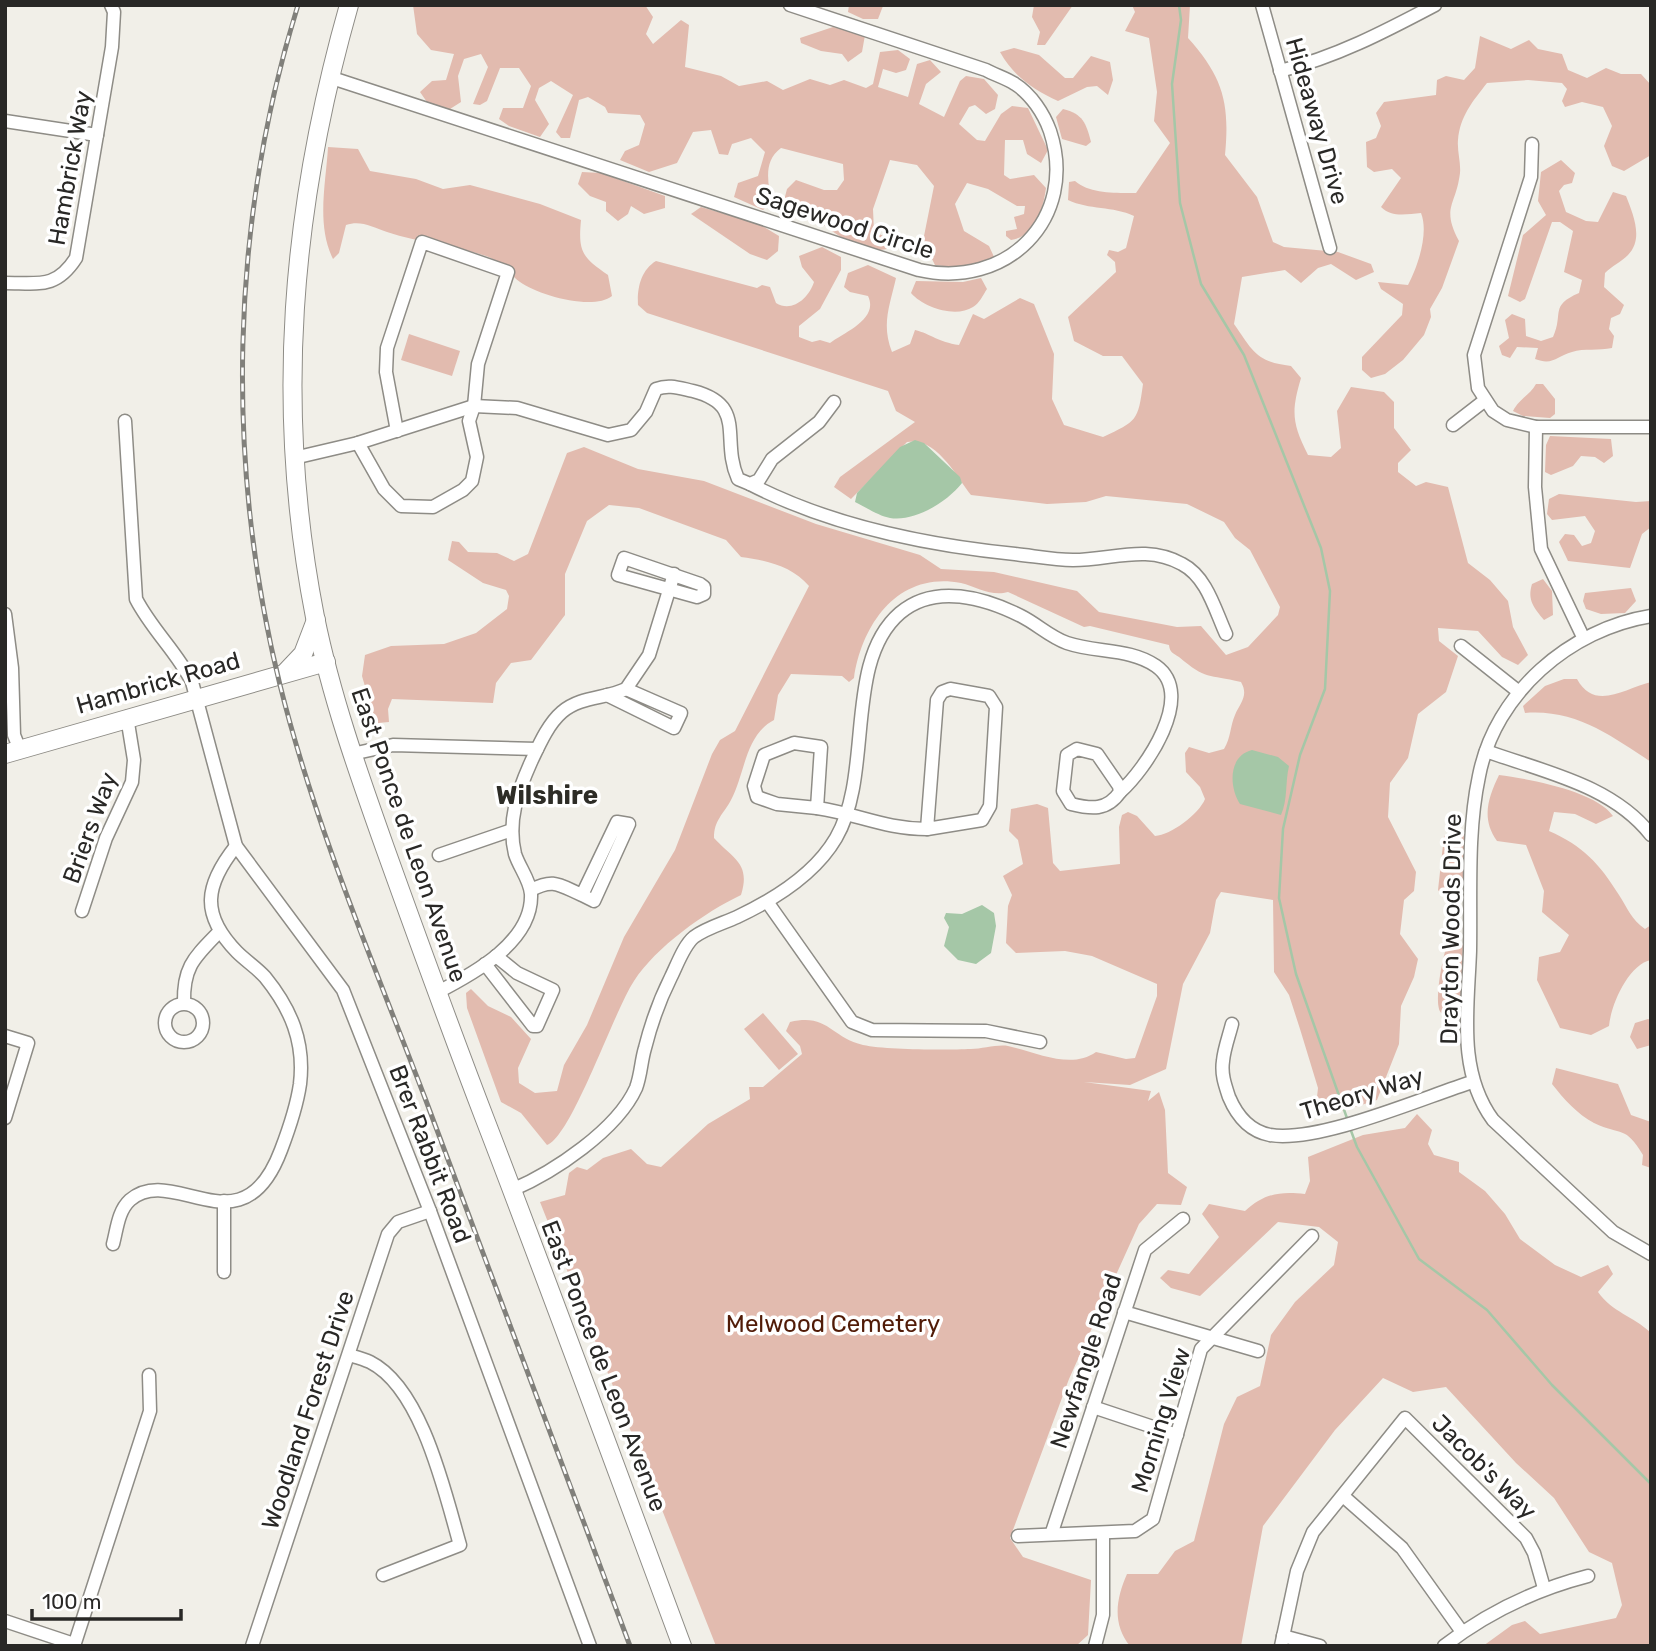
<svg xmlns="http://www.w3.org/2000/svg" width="1656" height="1651" viewBox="0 0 1656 1651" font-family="Rubik,sans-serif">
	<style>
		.green { fill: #e2bbaf }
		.water { fill: #a5c7a7 }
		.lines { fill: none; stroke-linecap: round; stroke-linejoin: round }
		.stream { stroke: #a5c7a7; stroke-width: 2.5 }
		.street-casing { stroke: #8e8c86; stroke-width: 15 }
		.secondary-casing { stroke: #8e8c86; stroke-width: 20 }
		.street { stroke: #fff; stroke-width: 12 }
		.secondary { stroke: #fff; stroke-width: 18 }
		.rail-casing { stroke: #81807b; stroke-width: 5 }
		.rail { stroke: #fff; stroke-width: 2.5; stroke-dasharray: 8; stroke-linecap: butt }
		.labels { text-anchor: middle; stroke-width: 7; stroke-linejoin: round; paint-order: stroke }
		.street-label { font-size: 24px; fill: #292826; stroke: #fff }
		.park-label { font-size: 24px; fill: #511b07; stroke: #fff }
		.neighbourhood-label { font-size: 26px; font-weight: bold; fill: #2d2c26; stroke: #fff }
	</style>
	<rect width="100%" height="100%" fill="#f1efe8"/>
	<g class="green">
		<path d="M413 5H645L653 17 646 34 653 44 681 20 689 25 685 67 721 76 739 86 767 81 783 90 810 79 830 85 844 80 866 88 873 84 880 52 898 50 910 59 906 70 896 73 883 69 878 87 908 97 917 64 930 60 941 72 926 84 919 104 944 117 960 81 966 76 984 79 998 95 995 109 986 114 975 105 969 107 959 124 977 140 985 141 1001 114 1012 106 1028 108 1048 150 1041 163 1027 154 1023 140H1005L1004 175 1010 179 1034 175 1046 188C1043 209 1036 236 1011 240L1006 236V231L1017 229 1014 217 1024 214 1025 206H1017L988 189 967 183 955 204 964 231 989 246 995 259 959 268 935 265 923 241 934 186 917 165 890 160 873 209 874 232 886 237 887 249C857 256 829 227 805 212L795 218H788L782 208 787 189 796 180 824 190H837L844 180 843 164 781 148C762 162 769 183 771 203L763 210 734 197 738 183 758 176 765 152 751 138 732 144 728 155 719 154 711 130 693 132 677 163 649 172 620 160 625 151 639 145 645 124 640 115 608 113 605 107 588 97 579 100 570 138H561L556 132 573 95 551 81 539 88 535 100 549 124 540 137 509 126 499 119 503 108H523L531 86 519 68H500L487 101 480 105 473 104 488 67 481 54 464 59 458 76 461 102 450 109 429 105 420 92 432 81 446 80 454 54 431 50 417 34Z"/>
		<polygon points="849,5 881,5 883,6 878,19 863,19 848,12"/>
		<polygon points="1034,5 1073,5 1045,45 1037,45 1040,32 1032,17"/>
		<path d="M1132 5H1190L1188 38C1223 77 1230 103 1225 155L1257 197 1273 242 1284 247 1338 252 1371 264 1374 272 1356 280 1331 264 1318 268 1301 283 1285 270 1242 277 1234 324C1253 351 1256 362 1291 366L1301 378C1291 412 1292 423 1308 455L1331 457 1341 448 1337 411 1351 387 1384 392 1394 402V428L1411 450 1398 463V472L1416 486 1426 482 1448 487 1468 563 1490 580 1508 601 1513 627 1528 655 1518 665 1502 657 1478 631 1438 628 1439 641 1458 656 1446 692 1418 714 1408 758 1390 783 1388 817 1416 872 1414 891 1404 900 1400 934 1418 959 1414 977 1401 1006 1399 1044 1377 1100 1336 1113H1322L1316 1106 1318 1088 1300 1029 1289 995 1274 972 1273 900 1221 892 1216 900 1210 933 1183 984 1166 1069 1130 1085 1084 1082 1151 1091 1148 1101 1159 1092 1165 1110 1168 1173 1187 1187 1181 1205 1157 1204 1139 1224 1069 1379 1010 1538 1023 1557 1091 1580 1088 1635 1076 1646H716L540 1202 565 1195 569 1173 577 1167 587 1170 603 1158 631 1149 647 1164 661 1167 708 1124 750 1099 749 1087H763L802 1054 800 1046 786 1031 790 1022C828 1013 830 1037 863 1045 886 1050 946 1050 971 1049 982 1049 998 1044 1008 1046 1036 1052 1071 1070 1096 1052L1126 1059 1135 1058 1157 996V984L1092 956 1065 951 1016 953 1006 943 1008 906 1012 895 1003 876 1023 864 1018 840 1009 831 1011 809 1037 804 1048 808 1053 863 1060 871 1120 864 1119 827 1122 815 1128 812 1137 816 1155 836C1171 835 1199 814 1205 799L1200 787 1186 772 1185 753 1189 747 1209 753 1224 749C1231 738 1230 726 1235 715 1240 703 1249 696 1241 682 1208 674 1206 680 1179 657 1173 653 1170 653 1169 645L1090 626 1084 627 1008 592C992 597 977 587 961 583 898 571 862 624 854 678L849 682 842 676 791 674 778 695 774 720C745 735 745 774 731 800 723 815 714 820 714 838 733 859 751 863 741 895 705 912 656 947 634 981 613 1013 572 1136 547 1145L521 1113 501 1102 467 1008 466 993 471 989 488 1006 511 1017 531 1039 518 1068 519 1083 535 1093 557 1091 564 1065 587 1025 624 937 675 850 712 754 720 740 735 731 809 586C792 566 766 560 741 557L726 540 639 508 609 505 587 521 565 574V615L531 660 511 663 496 683 493 703 392 699 388 709 389 722 378 723 375 721 362 676 365 655 391 646 444 644 476 633 507 609 509 596 506 590 483 583 448 560 452 541 459 542 468 552 497 553 514 561 528 554 567 453 584 447 638 469 704 481 816 524 920 555 941 569 994 572 1077 591 1099 612 1177 627 1201 626 1226 655 1248 647 1278 615 1280 607 1250 550 1235 538 1224 522 1187 504 1106 496 1086 502 1047 504 971 495C957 477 936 436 907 442L851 499 834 487 840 477 915 422 896 411 888 391 647 313 638 305C637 288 641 270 656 261L757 288 762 285 770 287 776 303C792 313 809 298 814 282L802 267 799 256 822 247 841 257V270L820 309 799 326V337L812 342 820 340 830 343C845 332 879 319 868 296L850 292 844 287 848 273 868 265 896 278C890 305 881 324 892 352L910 344 915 330C931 334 938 342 959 345L973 314 984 319 1020 298 1034 304 1054 354 1052 399 1064 425 1103 437C1137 421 1138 421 1143 384L1122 356H1103L1074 341 1068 317 1116 272 1115 262 1107 255 1109 250 1118 252 1126 248 1134 216C1113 206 1089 210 1068 200L1069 182 1075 181C1090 194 1116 193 1136 193L1170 143 1154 121 1157 92 1149 38 1125 31 1135 12Z"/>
		<polygon points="833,27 865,35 862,52 848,62 842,54 821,51 801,43 800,38"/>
		<path d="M1480 36 1511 49 1529 40 1538 49 1562 54 1568 70 1587 78 1606 68 1621 74H1641L1651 85V155L1624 171 1612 166 1604 146 1612 126 1603 107 1582 102 1565 107 1562 101 1567 89 1562 83 1528 80 1487 83C1473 101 1460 116 1458 140 1457 151 1461 163 1460 173 1456 206 1441 207 1459 241L1442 288 1430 309 1431 317 1424 335 1403 360 1385 374 1371 378 1362 370V357L1402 315 1403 304 1381 289 1378 282 1408 285C1418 266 1429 233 1421 213 1407 214 1392 218 1381 207L1401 178 1392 169 1374 172 1367 167 1366 142 1376 138 1381 126 1376 113 1384 102 1436 95 1437 80 1446 76 1464 80 1475 68Z"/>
		<path d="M1014 48 1039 55 1065 78H1073L1091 56 1110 62 1113 80 1108 95 1097 86 1087 87 1058 101C1034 90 1014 77 1000 52Z"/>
		<path d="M1063 109C1083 114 1086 123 1091 142L1086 146 1062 139 1056 117Z"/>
		<path d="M328 147 358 149 370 171 416 179 443 189 470 185 540 204 581 220C578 252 582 257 608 275L612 296C593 311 538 295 520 282 509 274 499 260 486 256 454 245 419 243 387 232 372 227 361 220 346 225L339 253 333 259C316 225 326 183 328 147Z"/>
		<path d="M1561 160 1575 173 1572 183 1564 185 1559 191 1566 212 1586 221 1598 222 1613 192 1626 196C1633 214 1644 239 1628 255 1621 262 1612 266 1605 273L1604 287 1624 305 1620 314 1611 318 1609 329 1614 336 1612 348C1599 351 1584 348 1572 352 1557 356 1553 366 1535 359L1538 348 1517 347 1510 358 1502 355 1499 346 1509 338 1505 320 1512 314 1525 319 1526 336 1541 341 1553 337C1564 313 1549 306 1579 293L1582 280 1564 272 1573 231 1560 222H1552L1525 299 1520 302 1508 296 1523 235 1546 215 1538 201 1541 172Z"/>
		<polygon points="582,172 601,173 665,196 665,208 644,214 631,206 628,214 618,221 606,211 606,202 590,196 578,184"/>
		<polygon points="701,207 759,224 779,236 778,251 767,260 750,254 691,214"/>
		<path d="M981 278 987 289C983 295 979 304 973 307 956 318 924 308 911 293L916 281 963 282Z"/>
		<polygon points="409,334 460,351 452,376 401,360"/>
		<path d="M1536 384H1543L1555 399V414L1550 418 1523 416 1513 411C1519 399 1530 395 1536 384Z"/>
		<polygon points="1550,436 1611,439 1613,456 1604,463 1595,457 1581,456 1573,466 1551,475 1545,472 1546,445"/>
		<polygon points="1559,494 1636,502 1651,501 1651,527 1642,534 1630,568 1568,561 1559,542 1565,534 1574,535 1582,546 1591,543 1595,531 1585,516 1552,520 1547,514 1549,499"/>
		<path d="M1543 579 1552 591 1553 615 1544 620C1534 608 1527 600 1532 584Z"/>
		<polygon points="1631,588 1636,601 1625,613 1601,614 1586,609 1583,601 1585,593"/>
		<path d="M1564 679H1577C1595 712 1625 688 1651 682V762C1611 736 1576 709 1525 713L1523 706 1545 686Z"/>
		<path d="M1499 775C1529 779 1596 791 1613 816L1596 824 1575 814 1554 812 1549 831C1583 846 1599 863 1619 895 1628 909 1631 919 1645 929L1651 925V960C1629 964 1611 1004 1609 1026L1591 1035 1560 1028 1537 980 1539 957 1560 952 1569 935 1542 912 1544 891 1526 845 1497 841C1481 819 1488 798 1499 775Z"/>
		<path d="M1462 830 1469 839C1466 866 1473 888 1445 898L1438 890 1444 836Z"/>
		<path d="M1449 940 1463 945 1460 1016 1453 1019C1448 1018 1441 1015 1439 1009 1435 995 1443 953 1449 940Z"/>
		<polygon points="763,1013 798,1054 779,1070 744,1029"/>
		<polygon points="1648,1019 1651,1020 1651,1045 1637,1049 1630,1037 1635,1023"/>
		<path d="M1556 1068 1618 1084 1631 1115 1651 1122V1168L1642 1165 1643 1155C1625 1125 1622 1136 1594 1123 1578 1115 1563 1098 1552 1084Z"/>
		<path d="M1417 1114 1432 1130 1428 1144 1434 1155 1459 1162V1172L1485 1191 1505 1214 1520 1239 1555 1265 1581 1277 1608 1265 1613 1274 1598 1292C1613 1313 1632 1315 1651 1333V1645L1483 1646 1512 1625 1525 1621 1540 1634 1616 1618 1622 1605 1612 1563 1589 1552 1554 1498 1516 1463 1446 1387 1413 1392 1383 1378 1335 1430 1263 1526 1241 1646H1130C1112 1624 1116 1599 1127 1574H1158L1175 1551 1194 1541 1224 1424 1237 1397 1260 1386 1271 1335 1295 1302 1334 1265 1338 1242 1319 1227 1278 1222 1200 1296 1171 1288 1160 1278 1168 1270 1189 1274 1219 1237 1202 1214 1209 1204 1245 1211C1264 1194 1279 1191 1305 1194L1310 1181 1308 1157 1363 1135 1405 1128Z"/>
	</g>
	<g class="water">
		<path d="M915 440 924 443 960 477 962 483C947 502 915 522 890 518 879 516 865 507 855 502L857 493 900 447Z"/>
		<path d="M1252 750 1278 757 1289 766C1285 783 1288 799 1281 815L1240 804C1229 787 1228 756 1252 750Z"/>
		<polygon points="982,905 994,913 996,926 991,953 976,964 958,960 944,946 949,927 944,918 946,913 962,914"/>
	</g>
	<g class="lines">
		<g class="stream">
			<polyline points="1179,5 1181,20 1172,84 1180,203 1201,284 1244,355 1321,548 1330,591 1325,689 1300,755 1283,829 1279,898 1296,974 1348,1121"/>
			<polyline points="1350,1128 1357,1147 1419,1259 1487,1310 1552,1385 1651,1484"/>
		</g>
		<defs>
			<g id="street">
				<polyline points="1262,5 1330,248"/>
				<path d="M1280 71C1336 57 1384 32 1435 5"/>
				<path d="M329 77 919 270C1006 290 1079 219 1050 131 1044 114 1031 94 1015 84 1006 78 995 75 986 70L790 5"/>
				<polyline points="5,121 97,135"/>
				<polyline points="1532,144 1531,177 1474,355 1478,388 1493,411 1507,420 1536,427 1651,427"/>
				<path d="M5 283C39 283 56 289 76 258L112 47 114 12 111 5"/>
				<path d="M125 421 136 599C152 630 177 652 192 682L236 846 343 990 430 1211 590 1646"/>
				<polyline points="1453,425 1484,401"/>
				<polyline points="1536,427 1535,487 1541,549 1583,637"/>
				<polyline points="358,443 384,489 401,506 433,507 463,490 472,481 477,457 469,421 474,406 478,364 508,272 422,242 387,348 386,372 397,431"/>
				<path d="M294 458 358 443 474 406 517 408 608 435 631 430 646 412 656 389C669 384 679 388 693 391 748 405 720 439 738 479L750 484 759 480 772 459 819 422 834 402"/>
				<path d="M750 484C831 526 925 545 1015 554 1034 556 1054 560 1073 560 1112 560 1146 544 1182 564 1207 577 1215 610 1226 634"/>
				<polygon points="624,558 700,584 704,587 704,594 697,597 618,575"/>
				<polyline points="5,614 12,668 14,735 20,750"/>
				<path d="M1651 616C1570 629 1495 693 1479 776 1467 832 1471 894 1470 951 1468 1009 1457 1071 1493 1120L1613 1232 1651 1254"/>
				<polyline points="1461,646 1519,692"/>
				<polygon points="950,689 989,696 996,707 990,806 982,820 927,829 937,700 942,692"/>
				<polyline points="607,695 674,728 681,713 626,689"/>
				<polygon points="794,743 821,747 817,808 777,804 757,797 754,786 764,755"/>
				<path d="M1077 749 1097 754 1119 786 1120 792C1107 811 1091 809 1071 804L1063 791 1067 755Z"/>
				<path d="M1486 751C1544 772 1612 785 1651 835"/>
				<polyline points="352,754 393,745 537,749"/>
				<path d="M817 808C858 814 885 829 927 829"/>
				<polyline points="439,855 512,830"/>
				<path d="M531 890C554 878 559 885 582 895L617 822 629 824 594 901 582 895"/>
				<polyline points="768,903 852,1022 872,1030 986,1031 1040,1042"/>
				<polyline points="82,911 106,838 132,782 134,760 127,717"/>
				<polyline points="485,964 533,1026 537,1026 553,990 517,973 496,956"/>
				<path d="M436 993C473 974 533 942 531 894 530 880 519 867 515 854 507 821 518 791 531 762 539 745 548 724 562 712 581 696 605 699 626 689L649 655 674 574"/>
				<path d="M184 1003C183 966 195 957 219 932"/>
				<circle cx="184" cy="1023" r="19"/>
				<path d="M1232 1024C1229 1036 1224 1049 1223 1061 1221 1074 1225 1085 1229 1097 1237 1116 1249 1131 1270 1135 1319 1143 1422 1098 1472 1082"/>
				<polyline points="5,1036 28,1043 5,1118"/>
				<path d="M512 1190C554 1172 617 1130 636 1088 641 1075 641 1061 645 1048 651 1024 660 999 671 977 677 965 684 945 694 937 706 928 724 923 737 917 773 900 815 874 836 838 874 773 843 662 900 613 935 583 985 598 1021 616 1037 624 1050 637 1067 643 1096 653 1130 648 1156 666 1197 695 1145 770 1120 792"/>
				<path d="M113 1244C117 1229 118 1211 130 1200 173 1162 242 1254 281 1150 289 1129 297 1105 300 1084 305 1042 291 1009 265 977 257 968 246 961 237 952 200 914 205 885 236 846"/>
				<polyline points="224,1272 224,1201"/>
				<polyline points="1124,1312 1258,1351"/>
				<path d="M349 1355C356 1357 364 1359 370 1362 422 1388 445 1493 460 1545L383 1575"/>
				<polyline points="1093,1407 1177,1435"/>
				<polyline points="1343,1496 1402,1548 1462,1632"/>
				<polyline points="1052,1532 1145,1250 1183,1219"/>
				<polyline points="1018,1536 1135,1531 1153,1519 1201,1349 1312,1236"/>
				<polyline points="5,1621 74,1644"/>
				<polyline points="1283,1636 1320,1646"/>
				<polyline points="74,1646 150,1411 149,1375"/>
				<polyline points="252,1646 388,1234 398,1222 430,1211"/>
				<polyline points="1095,1646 1103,1615 1103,1534"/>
				<polyline points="1281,1646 1297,1571 1313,1532 1405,1418 1526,1538 1534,1553 1544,1588"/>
				<path d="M1444 1646C1488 1612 1534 1590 1588 1576"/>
			</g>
			<g id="secondary">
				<path d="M349 5C291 209 274 408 315 617 331 696 358 772 385 848 418 940 451 1031 486 1122 553 1296 617 1471 682 1646"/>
				<polyline points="285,673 303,654 316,620"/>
				<polyline points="5,754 326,662"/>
			</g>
		</defs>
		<use href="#street" class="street-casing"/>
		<use href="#secondary" class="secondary-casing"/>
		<use href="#street" class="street"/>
		<use href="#secondary" class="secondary"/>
		<defs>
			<path id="rail" d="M298 5C230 224 225 462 280 685 315 826 373 962 425 1098 493 1281 562 1463 630 1646"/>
		</defs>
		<use href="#rail" class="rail-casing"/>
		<use href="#rail" class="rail"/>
	</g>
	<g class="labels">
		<g class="street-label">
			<text transform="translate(1317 121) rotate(74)" y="8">Hideaway Drive</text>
			<text transform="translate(70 168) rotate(-80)" y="8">Hambrick Way</text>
			<text transform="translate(845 223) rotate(18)" y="8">Sagewood Circle</text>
			<text transform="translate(158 683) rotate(-16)" y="8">Hambrick Road</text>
			<text transform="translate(90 828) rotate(-70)" y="8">Briers Way</text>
			<text transform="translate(409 835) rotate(71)" y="8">East Ponce de Leon Avenue</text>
			<text transform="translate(1451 929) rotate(-89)" y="8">Drayton Woods Drive</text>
			<text transform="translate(1362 1094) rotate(-17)" y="8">Theory Way</text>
			<text transform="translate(430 1154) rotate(69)" y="8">Brer Rabbit Road</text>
			<text transform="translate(1086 1361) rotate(-72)" y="8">Newfangle Road</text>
			<text transform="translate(604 1366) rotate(69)" y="8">East Ponce de Leon Avenue</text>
			<text transform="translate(308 1410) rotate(-72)" y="8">Woodland Forest Drive</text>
			<text transform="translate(1161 1420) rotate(-73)" y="8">Morning View</text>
			<text transform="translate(1484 1467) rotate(45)" y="8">Jacob's Way</text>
		</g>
		<g class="park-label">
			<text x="833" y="1332">Melwood Cemetery</text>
		</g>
		<g class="neighbourhood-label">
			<text x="547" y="804">Wilshire</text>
		</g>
	</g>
	<rect width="1656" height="1651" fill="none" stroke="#292826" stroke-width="14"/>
	<path d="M32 1609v10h149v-10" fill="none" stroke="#292826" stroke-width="3.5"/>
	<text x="42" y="1609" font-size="21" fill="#292826" stroke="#ffffff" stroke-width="5" paint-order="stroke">100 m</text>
</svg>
